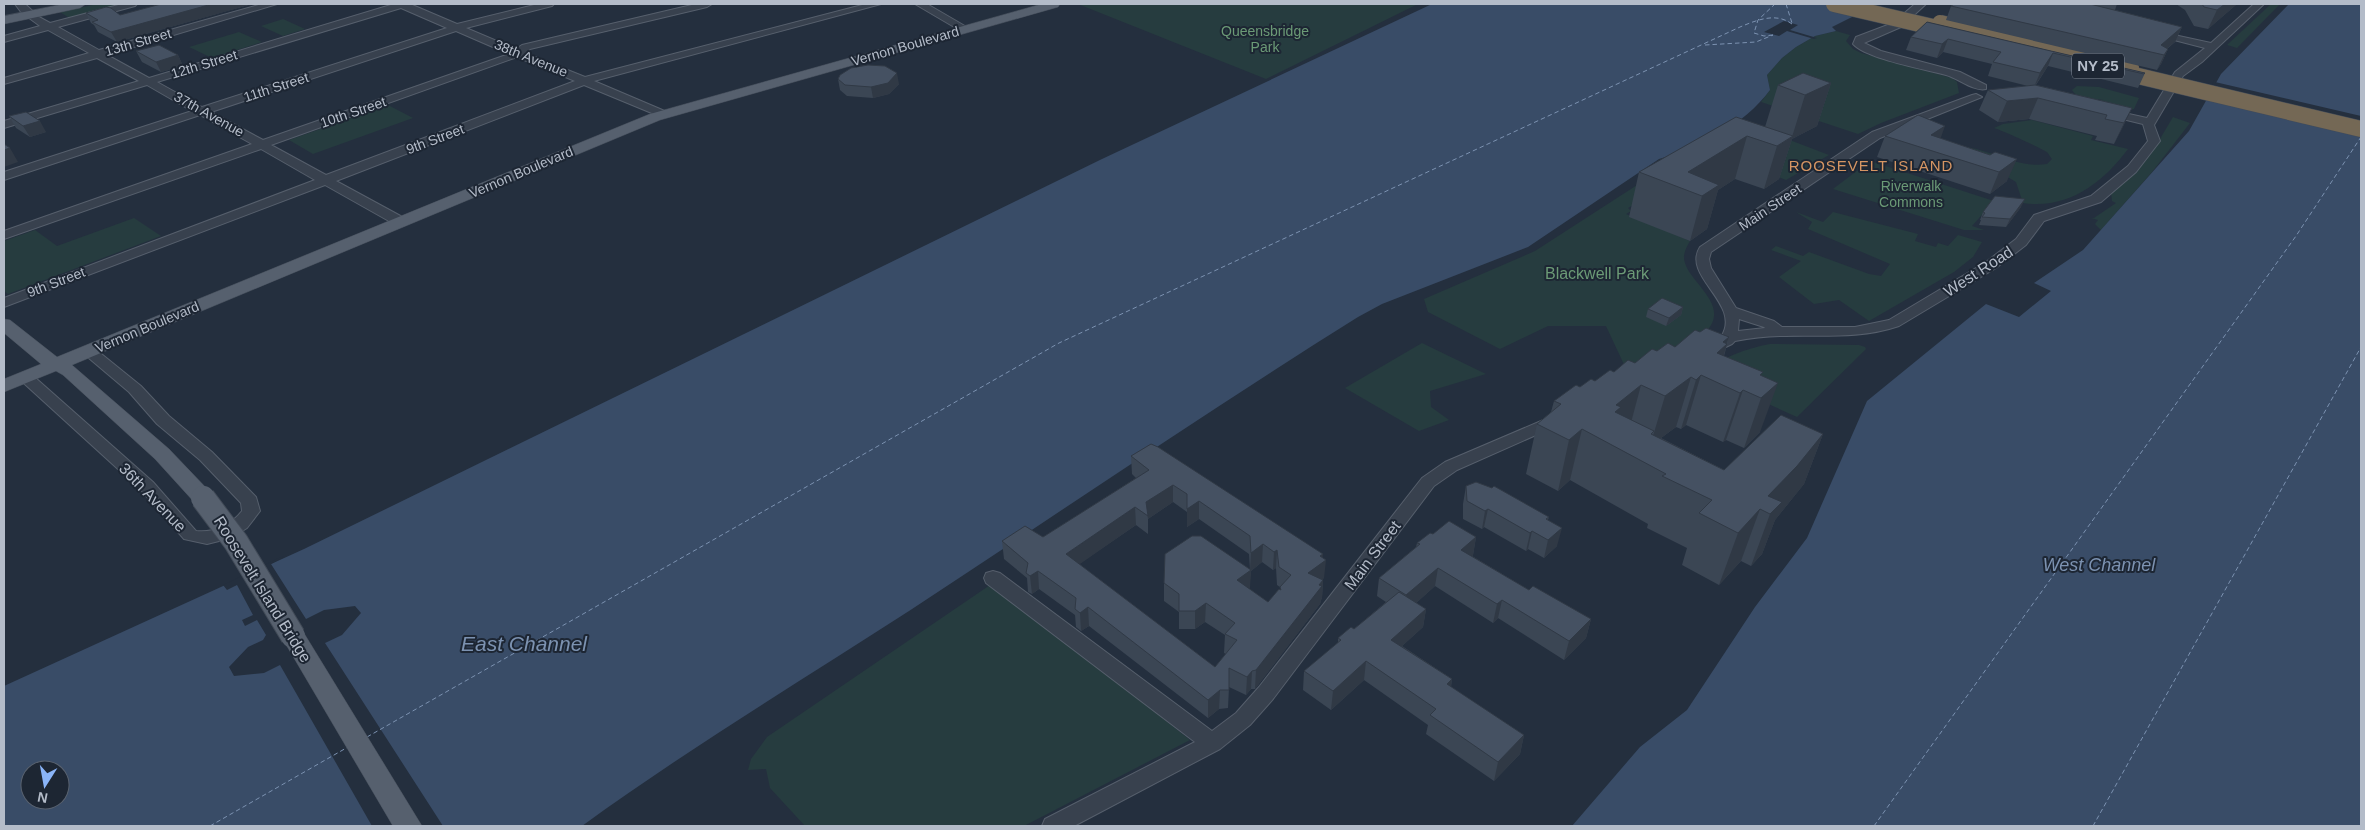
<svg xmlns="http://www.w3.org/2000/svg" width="2365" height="830" viewBox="0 0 2365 830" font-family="Arial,sans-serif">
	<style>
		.green { fill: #263c3f }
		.water { fill: #394c67; fill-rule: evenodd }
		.pier { fill: #242f3e }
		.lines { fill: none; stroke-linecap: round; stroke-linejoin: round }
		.ferry { stroke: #7c92b1; stroke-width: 1; stroke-dasharray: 4.5 3; stroke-linecap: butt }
		.minor-casing { stroke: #565f6c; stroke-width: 2 }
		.major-casing { stroke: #414a57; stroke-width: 1 }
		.minor { fill: #38414e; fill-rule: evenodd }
		.major { fill: #56606e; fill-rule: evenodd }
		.major-bridge-casing { stroke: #414a57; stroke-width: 26; stroke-linecap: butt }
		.highway-bridge-casing { stroke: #434c59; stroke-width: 17; stroke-linecap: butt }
		.major-bridge { stroke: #56606e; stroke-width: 24 }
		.highway-bridge { stroke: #746855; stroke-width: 16 }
		.wall { fill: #3b4654; fill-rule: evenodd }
		.shaded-wall { fill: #303945 }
		.building { fill: #455162; stroke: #303945; fill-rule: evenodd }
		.labels { text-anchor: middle; stroke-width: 4; stroke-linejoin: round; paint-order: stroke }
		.far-park-label { font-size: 14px; fill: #6b9a76; stroke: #1d2633 }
		.far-street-label { font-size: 14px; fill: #b4bcc9; stroke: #1d2633 }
		.shield { fill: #1d2633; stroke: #878f9c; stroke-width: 1 }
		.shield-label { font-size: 15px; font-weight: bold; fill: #b4bcc9 }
		.far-neighbourhood-label { font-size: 15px; letter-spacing: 1px; fill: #d59563; stroke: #1d2633 }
		.street-label { font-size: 16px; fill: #b4bcc9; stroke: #1d2633 }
		.park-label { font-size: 16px; fill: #6b9a76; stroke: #1d2633 }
		.water-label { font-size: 18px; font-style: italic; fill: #7c92b1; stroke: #1d2633 }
		.near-water-label { font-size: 21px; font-style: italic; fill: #7c92b1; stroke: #1d2633 }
	</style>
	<rect width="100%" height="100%" fill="#242f3e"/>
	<g class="green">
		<polygon points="97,4 127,4 71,19 60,12"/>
		<polygon points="1078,4 1418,4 1266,79"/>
		<polygon points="2271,4 2280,4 2237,48 2227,45"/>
		<polygon points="283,19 305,29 283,36 261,26"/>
		<polygon points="1836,31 1850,35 1846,41 1853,49 1861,53 1952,78 1957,82 1959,93 1881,123 1858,134 1761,102 1770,90 1767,75 1782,58 1796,47 1815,36"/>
		<polygon points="239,32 262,42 212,58 189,47"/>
		<path d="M2077 86 2099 87 2139 98 2134 109 2130 110 2096 100H2104C2092 98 2079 101 2072 90Z"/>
		<polygon points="388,105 413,118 313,154 289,140"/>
		<polygon points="2173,117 2190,123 2152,172 2101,230 2095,224 2098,220 2091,218 2094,218 2116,203 2112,201 2111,193 2135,172 2151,154"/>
		<path d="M2032 120 2093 136 2091 140 2128 149C2103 183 2067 210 2023 203L2016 182 1956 146C1989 147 2015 169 2047 164L2052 159C2050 157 2049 154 2047 152 2043 149 1999 129 1994 128L2003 124Z"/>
		<polygon points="1748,124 1829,155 1786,180 1769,173"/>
		<polygon points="1870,161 1994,201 1972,226 1984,230 1964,230 1833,189"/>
		<path d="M1651 176 1656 192 1628 208 1631 211 1626 214 1690 241C1686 248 1682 255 1685 263 1691 284 1732 306 1705 333L1628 373 1606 326H1548L1500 349 1428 312 1424 299 1535 251Z"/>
		<polygon points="1796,212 1823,222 1833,212 1918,234 1915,241 1936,247 1938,243 1948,246 1958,235 1982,242 1973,257 1954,272 1869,321 1839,300 1814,304 1779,277 1801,261 1771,250 1776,246 1803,256 1809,252 1869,274 1881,276 1890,264 1808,229 1812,222"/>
		<polygon points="134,218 161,236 8,294 4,291 4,241 35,230 57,246"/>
		<polygon points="1422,343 1486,374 1430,391 1431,407 1449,420 1419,431 1345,388"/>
		<path d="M1770 344 1859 345 1865 347 1866 349 1797 417 1702 374C1720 358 1747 348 1770 344Z"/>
		<polygon points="993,583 1190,740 1024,826 805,826 770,788 766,769 748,770 751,759 767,737"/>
	</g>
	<g class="water">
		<path d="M1432 4H1869L1858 14 1832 27 1836 31 1815 36 1796 47 1782 58 1767 75 1770 90C1744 125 1700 148 1659 159L1528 247 1382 304 1358 317C1206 412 1059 513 909 611 799 682 688 749 582 826H4V686L304 549 1102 159ZM30 770H60V800H30Z"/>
		<polygon points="2289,4 2361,4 2361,826 1572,826 1640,747 1687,710 1755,607 1807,538 1867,401 1986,304 2019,317 2051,291 2034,283 2083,250 2189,131 2221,74"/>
	</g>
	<g class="pier">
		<polygon points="1784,21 1798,25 1790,30 1817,38 1814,39 1787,31 1779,36 1764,32"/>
		<polygon points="2215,79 2215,82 2361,116 2361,134 2204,99"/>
		<polygon points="283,556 284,557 271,564 306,619 324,610 355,606 361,613 342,635 325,643 443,826 372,826 280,665 264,673 234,676 229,667 248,647 263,640 266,635 257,620 245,626 242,620 253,615 237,585 227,590 223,585"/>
	</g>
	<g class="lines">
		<g class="ferry">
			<polyline points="1786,4 1792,23"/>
			<polyline points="1773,35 1764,36 1754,33 1758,20 1775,4"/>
			<polyline points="1705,45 1756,42 1773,35"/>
			<path d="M367 737 1059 343 1740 27C1757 20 1776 12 1792 24"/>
			<polyline points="210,826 348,747"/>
			<polyline points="1874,826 2296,236 2361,137"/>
			<polyline points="2093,826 2361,347"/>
		</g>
		<defs>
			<g id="minor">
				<path d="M15 4H25L39 17 50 23 122 4H137L135 6 58 27 99 50 262 4H277L107 55 149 78 394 4H410L457 24 538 4H554L552 6 466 28 516 49 522 45 696 4H712L707 7 530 49 525 53 585 77 866 4H881L594 81 667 112 669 114 667 116H659L584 85 336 181 406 219 408 222 406 225H396L325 185 4 307V298L315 180 261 149 4 239V231L252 144 200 115 4 180V172L192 111 147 85 4 128V121L139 81 97 58 4 84V78L89 53 48 30 4 42V36L40 26 21 12ZM401 8 447 28 202 107 157 82ZM456 31 509 54 263 140 211 112ZM517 57 575 81 326 175 271 145Z"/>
				<polygon points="915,4 927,4 970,29 969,31 961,31"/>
				<path d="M1915 4H1926L1901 27 1864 43 1881 51 1960 72 1986 85V89C1974 92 1958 78 1946 75 1924 69 1867 59 1853 44L1856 37 1893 23Z"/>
				<path d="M2254 4H2264L2202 62 2183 76 2154 125 2160 141 2136 172 2101 202 2044 221 2026 245 1996 268 1899 326C1861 339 1824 335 1785 336 1768 336 1751 338 1735 341L1732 344 1709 355 1701 350C1706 343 1717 343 1721 337 1743 304 1681 277 1700 247L1872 132 1972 95 1976 94 1982 97 1880 138 1711 252 1709 259 1711 268 1736 308 1774 321 1782 327H1855L1889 320 1986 262 2016 239 2034 215 2091 196 2128 166 2148 141 2143 124 2102 114 2100 112 2106 109 2147 118 2175 72 2205 48 2151 34V30L2211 43ZM1739 319 1764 327 1765 328 1738 331Z"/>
				<path d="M89 346 94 348 141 386 169 416 212 452 256 497 260 511 247 528 231 538 207 544 184 539 141 490 17 377 19 374H31L153 482 196 531C214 533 231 525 242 511L241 503 200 460 157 424 129 392 84 354 81 351Z"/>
				<polygon points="1555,415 1561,416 1563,420 1561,424 1457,470 1434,486 1273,699 1250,725 1220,749 1074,826 1042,826 1045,819 1195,742 986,583 984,578 986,573 993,571 1000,573 1212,731 1236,713 1259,687 1422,478 1445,462"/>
			</g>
			<g id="major">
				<polygon points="64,4 86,4 80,8 4,24 4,16"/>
				<polygon points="1042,4 1060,4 1058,7 660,120 72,365 169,449 211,493 214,498 211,503 203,505 195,503 155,459 63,375 56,371 4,392 4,379 41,364 4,333 4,319 10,320 57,357 650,114"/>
				<polygon points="293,627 302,630 422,826 393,826 281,636 284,630"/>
			</g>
		</defs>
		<use href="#minor" class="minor-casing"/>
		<use href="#major" class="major-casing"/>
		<use href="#minor" class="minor"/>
		<use href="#major" class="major"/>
		<defs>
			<polyline id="major-bridge" points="203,498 236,542 293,636"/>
			<g id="highway-bridge">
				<polyline points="1834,4 1954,32"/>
				<polyline points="1940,23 2131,68"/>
				<polyline points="2113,70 2361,129"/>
			</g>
		</defs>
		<use href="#major-bridge" class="major-bridge-casing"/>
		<use href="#highway-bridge" class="highway-bridge-casing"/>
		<use href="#major-bridge" class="major-bridge"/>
		<use href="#highway-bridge" class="highway-bridge"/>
	</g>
	<g class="wall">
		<polygon points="161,4 252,4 117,42 98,32 94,25 91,23 86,13 120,15"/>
		<polygon points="1954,4 2117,4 2115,10 2182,27 2175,42 2167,49 2168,49 2161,64 2157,70 1946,20 1951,6"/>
		<polygon points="2176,4 2237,4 2208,29 2194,26 2185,10"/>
		<polygon points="1927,22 2145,73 2138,88 2048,66 2036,85 2132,108 2114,144 2095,140 2097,136 2029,119 1998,122 1979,110 1988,90 2028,86 1988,76 1992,64 1943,52 1937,58 1906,50 1911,37"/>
		<polygon points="136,51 178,55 183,66 161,72 142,62"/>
		<polygon points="838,79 899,84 889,94 873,98 847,96 840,90"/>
		<polygon points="1831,83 1817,126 1792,139 1779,179 1764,189 1735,179 1718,190 1707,229 1690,241 1629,217 1639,172 1765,127 1778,85"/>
		<polygon points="9,116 46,132 30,137 16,128"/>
		<polygon points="1885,136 1940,138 1990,155 2007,181 1990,194 1877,157"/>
		<polygon points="2021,207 2006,227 1979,225 1981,220 1980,220 1983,212"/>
		<polygon points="1683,307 1681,315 1666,326 1646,317 1648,309"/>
		<polygon points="1700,332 1729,337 1724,356 1762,376 1760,432 1744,448 1726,440 1723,442 1686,425 1681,429 1676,427 1661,438 1724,470 1823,434 1804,484 1775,520 1762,554 1751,566 1741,561 1719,585 1682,565 1687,548 1647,528 1648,524 1570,480 1558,491 1526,474 1537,424 1551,412 1554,401 1580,387 1595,381 1614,372 1635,363 1657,351 1675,347"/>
		<path d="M1131 456 1323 558 1324 578 1322 579 1323 580 1322 598 1321 600 1320 604 1255 689H1251L1246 695 1229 687 1228 708 1219 709 1208 718 1089 626 1081 631 1076 627 1075 615 1039 589 1032 594 1028 592 1027 578 1004 559 1002 541 1043 537 1136 478 1132 474ZM1173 502 1187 512V527L1199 519 1249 554 1250 570 1164 583V601L1179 612V629H1195L1205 622 1225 635 1224 653 1226 654 1215 667 1079 564 1136 525 1148 534V519ZM1262 562 1273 570 1276 568 1277 585 1280 587V590L1268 602 1249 589 1251 571Z"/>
		<polygon points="1466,486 1549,517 1548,520 1557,546 1544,558 1528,549 1526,551 1484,527 1482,529 1463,519 1463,504"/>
		<polygon points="1433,534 1476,537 1473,555 1472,556 1529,590 1591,619 1586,638 1564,660 1498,618 1493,623 1435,586 1416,603 1426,609 1423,627 1402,646 1452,679 1451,687 1524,735 1520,754 1494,781 1426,734 1428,725 1364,680 1331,710 1303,690 1304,671 1338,643 1338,638 1354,629 1386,602 1377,596 1379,578 1416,547 1417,543"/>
	</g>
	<g class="shaded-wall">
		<polygon points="212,4 252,4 117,42 111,32"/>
		<polygon points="2225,4 2237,4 2208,29 2217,10"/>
		<polygon points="2182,27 2175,42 2160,54 2161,45"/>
		<polygon points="1948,39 1943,52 1937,58 1942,44"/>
		<polygon points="2168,49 2161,64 2157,70 2164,55"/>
		<polygon points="2053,53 2048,66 2034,87 2040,73"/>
		<polygon points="178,55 183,66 161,72 156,62"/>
		<polygon points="897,73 899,84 889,94 873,98 871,87"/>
		<polygon points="1831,83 1817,126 1792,139 1779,179 1764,189 1777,146 1792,137 1805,95"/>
		<polygon points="2038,98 2029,119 1998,122 2007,101"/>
		<polygon points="2132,108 2122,129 2114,144 2124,123"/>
		<polygon points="40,121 46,132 30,137 23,126"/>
		<polygon points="1945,126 1937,148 1931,135"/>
		<polygon points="1747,136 1735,179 1718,190 1707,229 1690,241 1702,196 1688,172"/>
		<polygon points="10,148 18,162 4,167 4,150"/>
		<polygon points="2017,159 2007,181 1990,194 1999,172"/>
		<polygon points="2025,199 2021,207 2006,227 2010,219"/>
		<polygon points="1683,307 1681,315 1666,326 1669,318"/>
		<polygon points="1729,337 1726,345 1727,344 1716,382 1717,353 1723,342"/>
		<polygon points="1701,375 1686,425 1681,429 1696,380"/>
		<polygon points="1691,377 1676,427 1650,446 1665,396"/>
		<polygon points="1778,383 1760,432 1744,448 1761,398"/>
		<polygon points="1641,385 1628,434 1614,446 1616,405"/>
		<polygon points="1743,390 1726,440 1723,442 1740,393"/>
		<polygon points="1582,429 1570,480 1558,491 1569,440"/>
		<polygon points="1823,434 1804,484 1775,520 1762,554 1751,566 1770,514 1768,496"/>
		<polygon points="1173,485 1173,502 1148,519 1146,502"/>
		<polygon points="1199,501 1199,519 1187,527 1187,509"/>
		<polygon points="1135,507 1136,525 1067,573 1066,554"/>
		<polygon points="1488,509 1484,527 1482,529 1485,511"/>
		<polygon points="1760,509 1741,561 1719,585 1738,533"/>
		<polygon points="1562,528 1557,546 1544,558 1548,540"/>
		<polygon points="1532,531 1528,549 1526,551 1530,533"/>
		<polygon points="1476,537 1473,555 1458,568 1461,550"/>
		<polygon points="1263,544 1262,562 1251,571 1250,588 1236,598 1237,580 1250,570 1251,553"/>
		<polygon points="1277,550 1276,568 1273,570 1274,552"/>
		<polygon points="1323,554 1322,562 1326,560 1324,578 1306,591 1308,573 1320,556"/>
		<polygon points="1438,568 1435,586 1404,614 1406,595"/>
		<polygon points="1038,571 1039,589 1032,594 1030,576"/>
		<polygon points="1323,580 1322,598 1321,600 1320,604 1255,689 1256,670"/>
		<polygon points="1502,600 1498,618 1493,623 1497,604"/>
		<polygon points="1206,603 1205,622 1195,629 1195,611"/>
		<polygon points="1088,607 1089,626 1081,631 1080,613"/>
		<polygon points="1426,609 1423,627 1389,658 1391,640"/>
		<polygon points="1591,619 1586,638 1564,660 1569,641"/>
		<polygon points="1366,661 1364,680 1331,710 1333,691"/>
		<polygon points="1252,671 1251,689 1246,695 1247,677"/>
		<polygon points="1452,679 1449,697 1447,684"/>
		<polygon points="1220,690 1219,709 1208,718 1208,700"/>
		<polygon points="1524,735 1520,754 1494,781 1498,762"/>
	</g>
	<g class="building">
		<polygon points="161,4 212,4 111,32 92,22 98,20 86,13 106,7 111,8 120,15"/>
		<polygon points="1954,4 2090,4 2182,27 2161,45 2168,49 2164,55 1951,6"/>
		<polygon points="2202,4 2225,4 2217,10 2204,7"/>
		<polygon points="1927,22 2145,73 2144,74 2053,53 2040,73 1993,62 2001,52 1948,39 1942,44 1911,37"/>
		<polygon points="159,45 178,55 156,62 136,51"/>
		<polygon points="868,65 885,66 897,73 888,83 871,87 845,85 838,79 840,75 851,68"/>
		<polygon points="1803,73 1831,83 1805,95 1778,85"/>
		<polygon points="2035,85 2132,108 2124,123 2105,119 2107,115 2038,98 2007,101 1988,90"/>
		<polygon points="26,112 40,121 23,126 9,116"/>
		<polygon points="1918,115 1945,126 1931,135 1990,155 1995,152 2017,159 1999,172 1885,136"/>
		<polygon points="1736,117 1793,136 1777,146 1747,136 1688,172 1719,185 1702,196 1639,172"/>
		<polygon points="4,144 10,148 4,150"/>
		<polygon points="1995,196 2025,199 2010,219 1982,217 1985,213 1983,212"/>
		<polygon points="1662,298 1683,307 1669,318 1648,309"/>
		<polygon points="1706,328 1729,337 1723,342 1727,344 1717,353 1763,372 1760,375 1778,383 1761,398 1743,390 1740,393 1701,375 1696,380 1691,377 1665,396 1641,385 1616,405 1621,407 1615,412 1654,431 1651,434 1724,470 1781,415 1823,434 1797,466 1768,496 1782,502 1770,514 1760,509 1738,533 1699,513 1712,500 1662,476 1666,474 1582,429 1569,440 1537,424 1561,404 1554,401 1576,385 1580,387 1591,379 1595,381 1610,370 1614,372 1628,360 1635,363 1652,349 1657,351 1668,343 1675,347 1695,330 1700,332"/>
		<path d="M1151 444 1158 447 1323 554 1320 556 1326 560 1308 573 1323 580 1319 585 1322 586 1256 670 1252 671 1247 677 1229 668V690H1220L1208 700 1088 607 1080 613 1075 609 1076 598 1038 571 1030 576 1026 573 1028 563 1002 541 1025 526 1043 537 1149 470 1131 456ZM1173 485 1187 494V509L1199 501 1250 536 1251 553 1263 544 1274 552 1277 550 1279 567 1291 575 1280 587 1281 590 1279 589 1268 602 1237 580 1251 570 1201 536H1192L1165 554 1164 583 1179 594V611H1195L1206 603 1235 623 1225 634 1237 640 1215 667 1066 554 1135 507 1148 516 1146 502Z"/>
		<polygon points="1476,482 1492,488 1494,486 1549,517 1546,519 1562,528 1548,540 1532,531 1530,533 1488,509 1485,511 1467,501 1466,486"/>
		<polygon points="1449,521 1476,537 1461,550 1529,590 1533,586 1591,619 1569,641 1502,600 1497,604 1438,568 1406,595 1379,578 1420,544 1417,543 1430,533 1433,534"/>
		<polygon points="1399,592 1426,609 1391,640 1452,679 1447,684 1524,735 1498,762 1430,715 1436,709 1366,661 1333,691 1304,671 1341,640 1338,638 1351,627 1354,629"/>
	</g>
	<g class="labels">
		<g class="far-park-label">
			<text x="1265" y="36">Queensbridge<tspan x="1265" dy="16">Park</tspan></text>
			<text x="1911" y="191">Riverwalk<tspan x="1911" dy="16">Commons</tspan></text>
		</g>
		<g class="far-street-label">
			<text transform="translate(138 42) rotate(-16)" y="5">13th Street</text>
			<text transform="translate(905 46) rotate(-16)" y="5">Vernon Boulevard</text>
			<text transform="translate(531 58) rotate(22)" y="5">38th Avenue</text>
			<text transform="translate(204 64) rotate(-17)" y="5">12th Street</text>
			<text transform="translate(276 87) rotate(-18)" y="5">11th Street</text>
			<text transform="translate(353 112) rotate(-19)" y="5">10th Street</text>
			<text transform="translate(209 114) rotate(29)" y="5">37th Avenue</text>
			<text transform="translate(435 139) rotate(-21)" y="5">9th Street</text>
			<text transform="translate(521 172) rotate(-23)" y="5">Vernon Boulevard</text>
			<text transform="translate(1770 207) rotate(-34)" y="5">Main Street</text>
			<text transform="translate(56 282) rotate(-21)" y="5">9th Street</text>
			<text transform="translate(147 327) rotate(-23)" y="5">Vernon Boulevard</text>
		</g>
		<rect class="shield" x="2072" y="53.5" width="52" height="25" rx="4"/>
		<g class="shield-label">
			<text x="2098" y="71">NY 25</text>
		</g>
		<g class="far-neighbourhood-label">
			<text x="1871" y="171">ROOSEVELT ISLAND</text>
		</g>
		<g class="street-label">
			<text transform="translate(1978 271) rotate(-33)" y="6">West Road</text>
			<text transform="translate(153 497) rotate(46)" y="6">36th Avenue</text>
			<text transform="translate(1372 555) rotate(-53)" y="6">Main Street</text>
			<text transform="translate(263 589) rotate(58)" y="6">Roosevelt Island Bridge</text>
		</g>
		<g class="park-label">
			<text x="1597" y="279">Blackwell Park</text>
		</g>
		<g class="water-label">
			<text x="2099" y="571">West Channel</text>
		</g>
		<g class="near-water-label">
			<text x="524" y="651">East Channel</text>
		</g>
	</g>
	<rect width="2365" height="830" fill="none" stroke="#b4bcc9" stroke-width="10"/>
	<g transform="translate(45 785) rotate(191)"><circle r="24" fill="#1d2633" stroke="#59626f"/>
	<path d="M0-4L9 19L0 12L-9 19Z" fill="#8ab4f8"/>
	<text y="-8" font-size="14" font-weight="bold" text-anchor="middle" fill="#b4bcc9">N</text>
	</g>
</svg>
